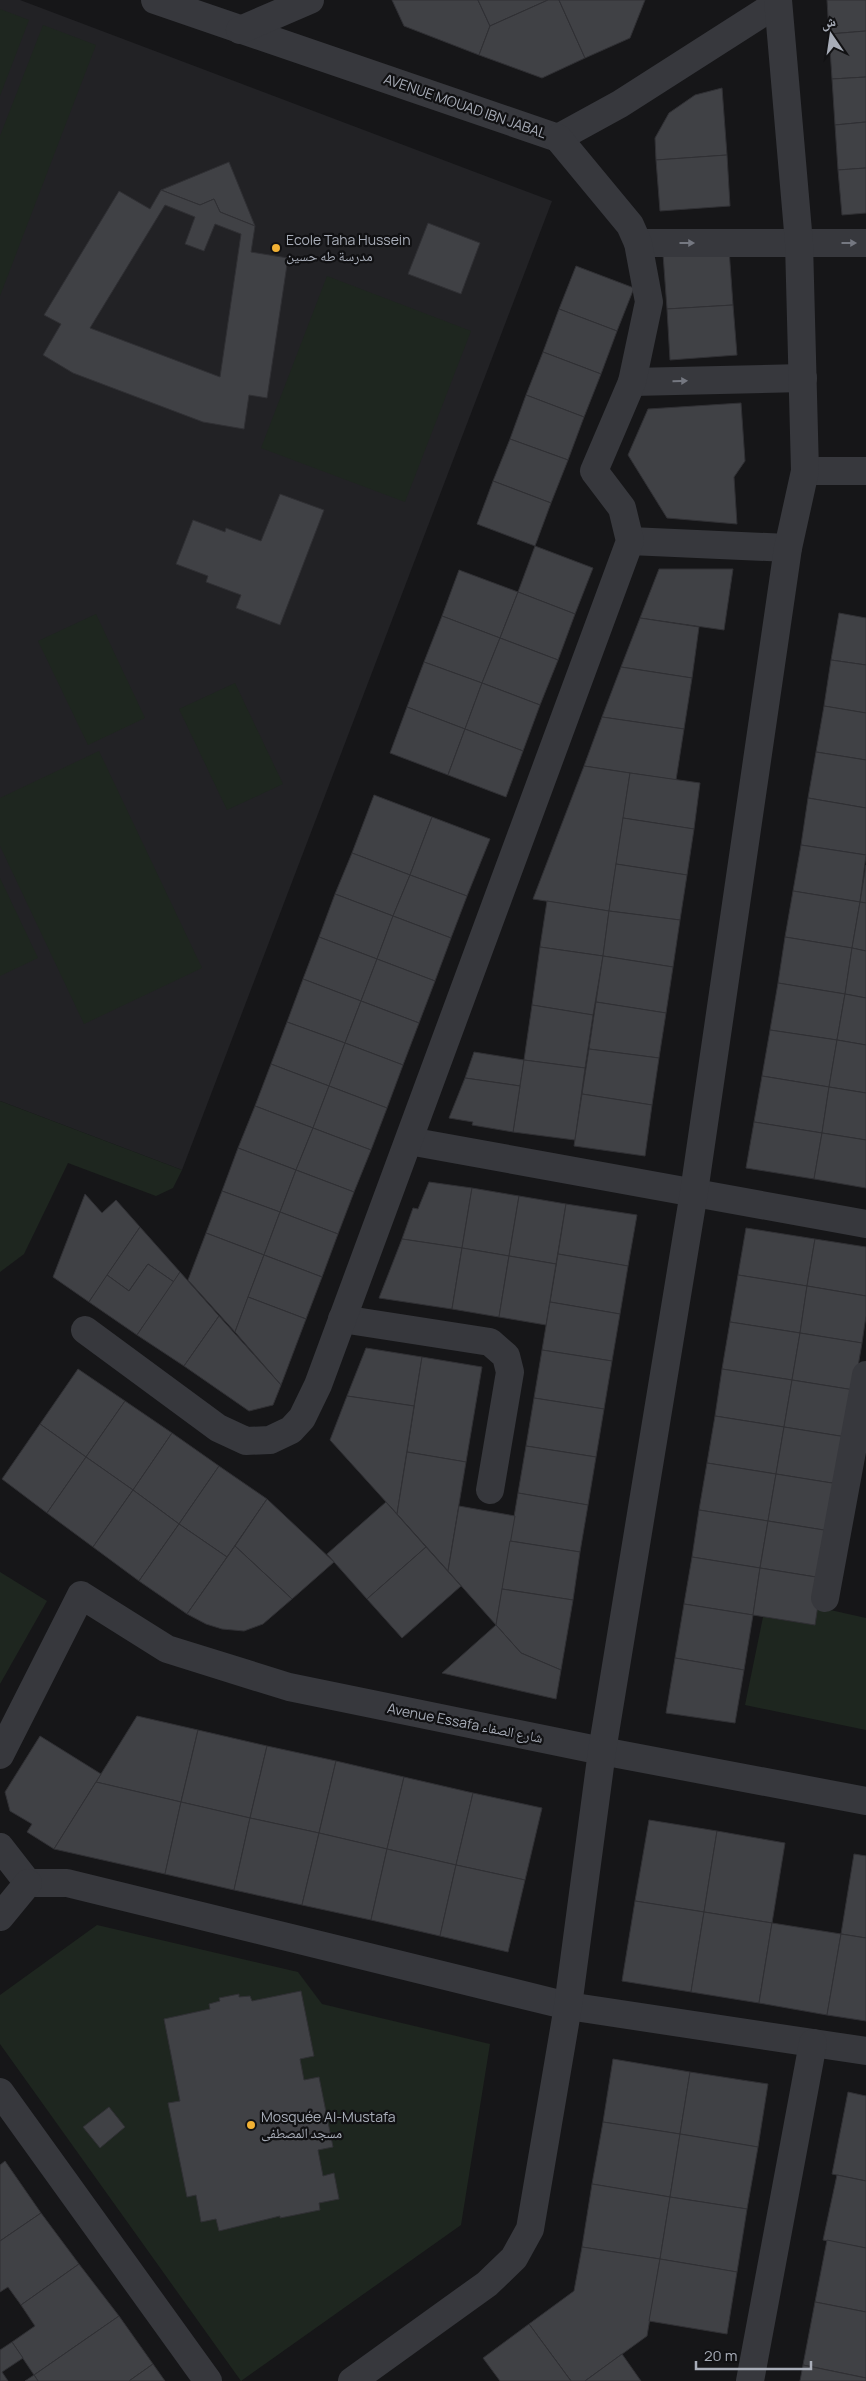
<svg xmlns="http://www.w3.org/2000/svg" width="866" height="2381" viewBox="0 0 866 2381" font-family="Manrope,'Noto Naskh Arabic',sans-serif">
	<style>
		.built { fill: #222225 }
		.green { fill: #1e261f }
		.building { fill: #404145; stroke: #303034; fill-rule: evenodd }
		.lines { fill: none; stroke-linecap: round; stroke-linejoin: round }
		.minor { stroke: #37383d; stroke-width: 28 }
		.oneway { fill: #757881 }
		.poi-dot { fill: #f2b134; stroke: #111113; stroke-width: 2 }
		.labels { text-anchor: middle; stroke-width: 4.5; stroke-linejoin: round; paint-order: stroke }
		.street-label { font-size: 14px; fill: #a8adb8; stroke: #111113 }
		.poi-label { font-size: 14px; fill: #a8adb8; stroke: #111113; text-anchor: start }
	</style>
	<rect width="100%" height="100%" fill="#161618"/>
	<polygon class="built" points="0,0 20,0 552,201 182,1170 0,1101"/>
	<g class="green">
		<polygon points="0,9 29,20 0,96"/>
		<polygon points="43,25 96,45 0,296 0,136"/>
		<polygon points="327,276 471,331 405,502 261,448"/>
		<polygon points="96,614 145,718 88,745 38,641"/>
		<polygon points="235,683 283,784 227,810 179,709"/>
		<polygon points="99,751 202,968 84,1024 0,846 0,798"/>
		<polygon points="0,878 38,958 0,976"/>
		<polygon points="0,1101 182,1170 173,1188 156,1196 68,1163 24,1254 0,1272"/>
		<polygon points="0,1572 47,1601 0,1684"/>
		<polygon points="817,1607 866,1618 866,1730 745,1705 763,1617 815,1625"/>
		<polygon points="97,1925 298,1972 322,2004 490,2044 461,2225 241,2381 0,2044 0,1995"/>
	</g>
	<g class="building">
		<polygon points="392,0 478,0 490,26 479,55 404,26"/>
		<polygon points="478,0 548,0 490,26"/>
		<polygon points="548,0 559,0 585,58 542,78 479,55 490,26"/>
		<polygon points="559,0 645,0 630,38 585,58"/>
		<polygon points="827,0 866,0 866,31 829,34"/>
		<polygon points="866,31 866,77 832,79 829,34"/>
		<polygon points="866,77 866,122 835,125 832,79"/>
		<polygon points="722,88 727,155 656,160 655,138 669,113 695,95"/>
		<polygon points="866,122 866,168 838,170 835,125"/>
		<polygon points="727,155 730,206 660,211 656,160"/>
		<polygon points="229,162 255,226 220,212 214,199 200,205 161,190"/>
		<polygon points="866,168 866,213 842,215 838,170"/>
		<path d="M161 190 200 205 214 199 220 212 255 226 251 252 288 258 267 398 249 395 244 429 203 422 73 373 43 355 61 324 44 315 119 191 150 209ZM165 205 195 217 185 244 204 251 215 224 241 234 220 377 90 328Z"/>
		<polygon points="428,223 480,243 461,294 408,274"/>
		<polygon points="729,249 733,305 667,309 663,254"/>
		<polygon points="576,266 634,288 617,331 559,309"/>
		<polygon points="733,305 737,355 670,360 667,309"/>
		<polygon points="559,309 617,331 601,374 543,352"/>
		<polygon points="543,352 601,374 584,417 526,395"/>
		<polygon points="526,395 584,417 568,460 510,439"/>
		<polygon points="741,403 745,461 734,477 737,524 667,518 628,455 648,409"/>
		<polygon points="510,439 568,460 551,503 493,481"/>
		<polygon points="493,481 551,503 535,546 477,524"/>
		<polygon points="280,494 324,510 280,625 236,608 241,595 206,582 208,576 176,564 193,520 225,532 226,528 261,541"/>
		<polygon points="535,546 593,568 575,614 518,592"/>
		<polygon points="659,569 733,569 724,630 640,618"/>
		<polygon points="459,570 518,592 500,638 442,616"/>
		<polygon points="518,592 575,614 558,660 500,638"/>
		<polygon points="839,613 866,618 866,665 831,660"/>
		<polygon points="442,616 500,638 482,683 424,662"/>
		<polygon points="640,618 699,627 692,678 621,667"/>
		<polygon points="500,638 558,660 540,705 482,683"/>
		<polygon points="831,660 866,665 866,713 824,706"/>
		<polygon points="424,662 482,683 465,729 407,707"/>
		<polygon points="621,667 692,678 684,729 602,717"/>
		<polygon points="482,683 540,705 523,751 465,729"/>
		<polygon points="824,706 866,713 866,760 816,752"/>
		<polygon points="407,707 465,729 448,775 390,753"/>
		<polygon points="602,717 684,729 676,780 584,766"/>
		<polygon points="465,729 523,751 506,797 448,775"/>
		<polygon points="816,752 866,760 866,808 808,798"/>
		<polygon points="584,766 630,773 609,911 533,899"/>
		<polygon points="630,773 700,783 694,829 623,818"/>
		<polygon points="374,795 432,817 410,875 352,853"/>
		<polygon points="808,798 866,808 866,855 801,845"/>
		<polygon points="432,817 490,839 467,896 410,875"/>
		<polygon points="623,818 694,829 687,875 616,864"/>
		<polygon points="801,845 866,855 860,902 793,891"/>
		<polygon points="352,853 410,875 393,916 335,894"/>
		<polygon points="616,864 687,875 680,920 609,911"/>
		<polygon points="866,865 866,903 860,902"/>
		<polygon points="410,875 467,896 451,938 393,916"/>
		<polygon points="793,891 860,902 852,948 785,937"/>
		<polygon points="335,894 393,916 377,959 319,937"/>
		<polygon points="547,901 609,911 603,956 540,947"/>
		<polygon points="860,902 866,903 866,951 852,948"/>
		<polygon points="609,911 680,920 673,967 603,956"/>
		<polygon points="393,916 451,938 435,981 377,959"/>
		<polygon points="319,937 377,959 361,1001 303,979"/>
		<polygon points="785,937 852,948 845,994 778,983"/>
		<polygon points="540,947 603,956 593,1015 532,1005"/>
		<polygon points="852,948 866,951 866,998 845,994"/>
		<polygon points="603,956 673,967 666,1013 596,1002"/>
		<polygon points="377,959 435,981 419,1023 361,1001"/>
		<polygon points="303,979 361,1001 345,1043 287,1022"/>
		<polygon points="778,983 845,994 837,1040 770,1030"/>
		<polygon points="845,994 866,998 866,1045 837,1040"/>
		<polygon points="361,1001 419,1023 403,1065 345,1043"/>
		<polygon points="596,1002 666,1013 659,1058 589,1049"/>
		<polygon points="532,1005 593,1015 585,1068 524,1060"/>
		<polygon points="287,1022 345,1043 329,1086 271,1064"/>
		<polygon points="770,1030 837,1040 829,1087 762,1076"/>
		<polygon points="837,1040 866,1045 866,1093 829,1087"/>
		<polygon points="345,1043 403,1065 387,1108 329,1086"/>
		<polygon points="589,1049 659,1058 652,1105 582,1094"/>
		<polygon points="474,1052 524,1060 520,1086 465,1078"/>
		<polygon points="524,1060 585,1068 575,1140 513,1132"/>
		<polygon points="271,1064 329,1086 313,1128 255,1106"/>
		<polygon points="762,1076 829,1087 822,1133 754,1122"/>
		<polygon points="465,1078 520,1086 513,1132 472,1125 473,1122 449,1118"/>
		<polygon points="329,1086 387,1108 371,1150 313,1128"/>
		<polygon points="829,1087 866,1093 866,1140 822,1133"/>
		<polygon points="582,1094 652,1105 645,1156 574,1146"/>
		<polygon points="255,1106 313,1128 296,1170 238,1148"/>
		<polygon points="754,1122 822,1133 814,1179 746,1168"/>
		<polygon points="313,1128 371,1150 354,1192 296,1170"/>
		<polygon points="822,1133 866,1140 866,1188 814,1179"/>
		<polygon points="238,1148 296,1170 280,1212 222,1191"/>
		<polygon points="296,1170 354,1192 338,1234 280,1212"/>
		<polygon points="429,1182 472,1188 462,1248 402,1239 413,1208 418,1209"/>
		<polygon points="472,1188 519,1196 509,1256 462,1248"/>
		<polygon points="222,1191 280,1212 264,1255 206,1233"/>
		<polygon points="85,1194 102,1213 116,1200 140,1227 89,1302 53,1277"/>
		<polygon points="519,1196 566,1204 556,1264 509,1256"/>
		<polygon points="566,1204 637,1215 628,1266 558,1254"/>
		<polygon points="280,1212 338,1234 322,1277 264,1255"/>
		<polygon points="140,1227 180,1272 174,1282 148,1264 129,1291 107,1275"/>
		<polygon points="746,1228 815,1239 807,1286 738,1275"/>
		<polygon points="206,1233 264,1255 235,1332 188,1280"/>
		<polygon points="402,1239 462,1248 452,1309 379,1298"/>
		<polygon points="815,1239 866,1247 866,1296 807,1286"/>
		<polygon points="462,1248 509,1256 499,1317 452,1309"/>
		<polygon points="558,1254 628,1266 620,1314 550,1302"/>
		<polygon points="264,1255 322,1277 306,1319 248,1297"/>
		<polygon points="509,1256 556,1264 546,1325 499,1317"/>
		<polygon points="148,1264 174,1282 137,1335 89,1302 107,1275 129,1291"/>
		<polygon points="180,1272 219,1316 184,1366 137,1335"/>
		<polygon points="738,1275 807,1286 800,1333 730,1322"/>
		<polygon points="807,1286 866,1296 866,1316 862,1343 800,1333"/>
		<polygon points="248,1297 306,1319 281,1385 235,1332"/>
		<polygon points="550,1302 620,1314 612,1361 542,1350"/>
		<polygon points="219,1316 281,1385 273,1405 249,1411 184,1366"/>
		<polygon points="730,1322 800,1333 792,1380 722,1369"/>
		<polygon points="800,1333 862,1343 854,1390 792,1380"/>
		<polygon points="366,1348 422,1357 414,1406 347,1396"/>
		<polygon points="542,1350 612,1361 604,1409 534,1398"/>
		<polygon points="422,1357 482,1367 466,1462 407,1452"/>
		<polygon points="78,1369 125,1401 86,1457 40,1424"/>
		<polygon points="722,1369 792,1380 784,1427 715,1416"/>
		<polygon points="792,1380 854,1390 846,1437 784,1427"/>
		<polygon points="347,1396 414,1406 397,1514 330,1440"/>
		<polygon points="534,1398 604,1409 596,1457 526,1446"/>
		<polygon points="125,1401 172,1433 133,1490 86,1457"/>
		<polygon points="715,1416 784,1427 776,1474 707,1463"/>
		<polygon points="40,1424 86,1457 47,1513 2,1479"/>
		<polygon points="784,1427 846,1437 838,1484 776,1474"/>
		<polygon points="172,1433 219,1466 179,1524 133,1490"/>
		<polygon points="526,1446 596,1457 588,1505 518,1493"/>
		<polygon points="407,1452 466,1462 448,1571 397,1514"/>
		<polygon points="86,1457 133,1490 93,1547 47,1513"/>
		<polygon points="707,1463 776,1474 768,1521 699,1510"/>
		<polygon points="219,1466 267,1499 227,1557 179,1524"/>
		<polygon points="776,1474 838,1484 830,1531 768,1521"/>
		<polygon points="133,1490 179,1524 139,1581 93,1547"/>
		<polygon points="518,1493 588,1505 580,1552 510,1541"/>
		<polygon points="267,1499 334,1562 292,1599 235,1546"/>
		<polygon points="386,1502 426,1547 367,1599 327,1554"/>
		<polygon points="459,1506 515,1516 496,1625 448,1571"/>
		<polygon points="699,1510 768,1521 760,1568 692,1557"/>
		<polygon points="768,1521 830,1531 822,1578 760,1568"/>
		<polygon points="179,1524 227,1557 187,1614 139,1581"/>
		<polygon points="510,1541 580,1552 573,1600 502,1589"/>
		<polygon points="235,1546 292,1599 263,1624 244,1631 222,1629 206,1624 187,1614"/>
		<polygon points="426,1547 461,1586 402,1638 367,1599"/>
		<polygon points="692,1557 760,1568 753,1615 684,1604"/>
		<polygon points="760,1568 822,1578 815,1625 753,1615"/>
		<polygon points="502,1589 573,1600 561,1670 521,1653 496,1625"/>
		<polygon points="684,1604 753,1615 744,1670 675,1658"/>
		<polygon points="496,1625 521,1653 561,1670 556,1699 442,1673"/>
		<polygon points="675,1658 744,1670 735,1723 666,1713"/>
		<polygon points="137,1716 198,1730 181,1802 96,1782"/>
		<polygon points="198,1730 267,1746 250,1818 181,1802"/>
		<polygon points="40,1736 101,1774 54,1849 27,1832 32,1824 10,1811 5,1792"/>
		<polygon points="267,1746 336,1761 319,1833 250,1818"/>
		<polygon points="336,1761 404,1777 387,1849 319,1833"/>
		<polygon points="404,1777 473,1793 456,1865 387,1849"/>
		<polygon points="96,1782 181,1802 165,1874 54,1849"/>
		<polygon points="473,1793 542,1808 525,1880 456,1865"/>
		<polygon points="181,1802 250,1818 234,1890 165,1874"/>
		<polygon points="250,1818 319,1833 302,1905 234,1890"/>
		<polygon points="649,1820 717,1831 704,1912 635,1901"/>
		<polygon points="717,1831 785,1843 772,1923 704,1912"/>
		<polygon points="319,1833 387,1849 371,1920 302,1905"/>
		<polygon points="387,1849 456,1865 440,1936 371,1920"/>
		<polygon points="854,1854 866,1856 866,1938 841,1934"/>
		<polygon points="456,1865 525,1880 508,1952 440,1936"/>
		<polygon points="635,1901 704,1912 691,1992 622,1981"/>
		<polygon points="704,1912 772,1923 759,2003 691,1992"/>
		<polygon points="772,1923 841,1934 827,2015 759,2003"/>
		<polygon points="841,1934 866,1938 866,2021 827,2015"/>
		<polygon points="301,1991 314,2056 300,2059 304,2080 319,2077 333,2147 318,2150 323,2176 334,2173 339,2199 319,2203 320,2210 280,2218 280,2216 219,2231 216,2219 201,2222 196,2195 187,2197 168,2103 180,2101 164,2019 210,2009 209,2004 220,2001 219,1998 239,1994 239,1997 250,1996 252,2001"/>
		<polygon points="613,2059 690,2072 680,2134 603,2122"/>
		<polygon points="690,2072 768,2084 758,2147 680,2134"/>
		<polygon points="848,2092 866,2096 866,2181 832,2174"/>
		<polygon points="109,2107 125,2127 100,2148 83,2127"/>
		<polygon points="603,2122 680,2134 670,2197 592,2184"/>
		<polygon points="680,2134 758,2147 747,2209 670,2197"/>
		<polygon points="5,2161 41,2213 0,2241 0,2165"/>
		<polygon points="837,2175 866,2181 866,2248 823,2240"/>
		<polygon points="592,2184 670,2197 660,2259 582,2247"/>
		<polygon points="670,2197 747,2209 737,2272 660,2259"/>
		<polygon points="41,2213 79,2264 21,2305 8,2287 0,2292 0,2241"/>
		<polygon points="827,2240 866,2248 866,2312 815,2302"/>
		<polygon points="582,2247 660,2259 647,2336 585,2381 571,2381 529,2324 574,2291"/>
		<polygon points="660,2259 737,2272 727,2334 649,2321"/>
		<polygon points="79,2264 119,2316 34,2375 12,2342 35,2326 21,2305"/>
		<polygon points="815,2302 866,2312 866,2378 803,2365"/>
		<polygon points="119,2316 153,2364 129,2381 38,2381 34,2375"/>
		<polygon points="529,2324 571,2381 500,2381 483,2358"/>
		<polygon points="12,2342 23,2358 2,2372 8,2381 0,2381 0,2350"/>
		<polygon points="622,2354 641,2381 585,2381"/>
		<polygon points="153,2364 165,2381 129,2381"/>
		<polygon points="803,2365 866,2378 866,2381 800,2381"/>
		<polygon points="34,2375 38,2381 25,2381"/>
	</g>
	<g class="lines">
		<g class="minor">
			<polyline points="155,0 558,138 620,104 778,3"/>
			<polyline points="240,30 310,0"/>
			<polyline points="638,243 866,243"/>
			<polyline points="632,382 803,378"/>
			<polyline points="805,471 866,471"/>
			<polyline points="630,541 788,548"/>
			<polyline points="409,1141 866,1224"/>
			<polyline points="342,1319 490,1342 506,1356 510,1372 490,1490"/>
			<polyline points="85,1330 218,1428 246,1441 270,1440 291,1430 302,1418 318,1385 630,541 622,508 594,471 632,382 649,302 638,243 630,225 558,138"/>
			<polyline points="825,1598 866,1375"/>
			<polyline points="0,1755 81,1595 167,1649 289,1687 602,1751 866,1801"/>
			<polyline points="0,1847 28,1883 67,1883 568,2006 866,2051"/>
			<polyline points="0,1917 28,1883"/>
			<polyline points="0,2092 208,2381"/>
			<polyline points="352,2381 487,2284 514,2258 530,2229 568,2006 602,1751 694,1192 788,548 805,471 799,243 778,0"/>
			<polyline points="750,2381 813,2043"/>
		</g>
	</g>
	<defs><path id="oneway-solid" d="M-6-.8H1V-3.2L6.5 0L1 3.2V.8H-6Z" transform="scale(1.25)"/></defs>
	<g class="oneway">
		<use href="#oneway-solid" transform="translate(687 243)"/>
		<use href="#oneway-solid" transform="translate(849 243)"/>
		<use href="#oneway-solid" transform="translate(680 381) rotate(-1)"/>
	</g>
	<g class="poi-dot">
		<circle cx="276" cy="248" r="5"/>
		<circle cx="251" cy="2125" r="5"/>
	</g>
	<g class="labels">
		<g class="street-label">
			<text transform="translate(465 106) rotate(19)" y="5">AVENUE MOUAD IBN JABAL</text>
			<text transform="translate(465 1723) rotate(11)" y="5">Avenue Essafa شارع الصفاء</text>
		</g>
		<g class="poi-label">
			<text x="286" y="245">Ecole Taha Hussein<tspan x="286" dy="16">مدرسة طه حسين</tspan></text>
			<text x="261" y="2122">Mosquée Al-Mustafa<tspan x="261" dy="16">مسجد المصطفى</tspan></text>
		</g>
	</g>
	<g transform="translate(831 35) rotate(347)" stroke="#111113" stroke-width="4" paint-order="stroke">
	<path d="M0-4L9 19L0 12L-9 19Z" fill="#a8adb8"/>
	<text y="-8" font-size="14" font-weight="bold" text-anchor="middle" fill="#a8adb8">ش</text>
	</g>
	<path d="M696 2361v8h115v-8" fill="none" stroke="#a8adb8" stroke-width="2.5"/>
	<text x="704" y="2361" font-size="15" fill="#a8adb8" stroke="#111113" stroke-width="4" paint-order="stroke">20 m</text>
</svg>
